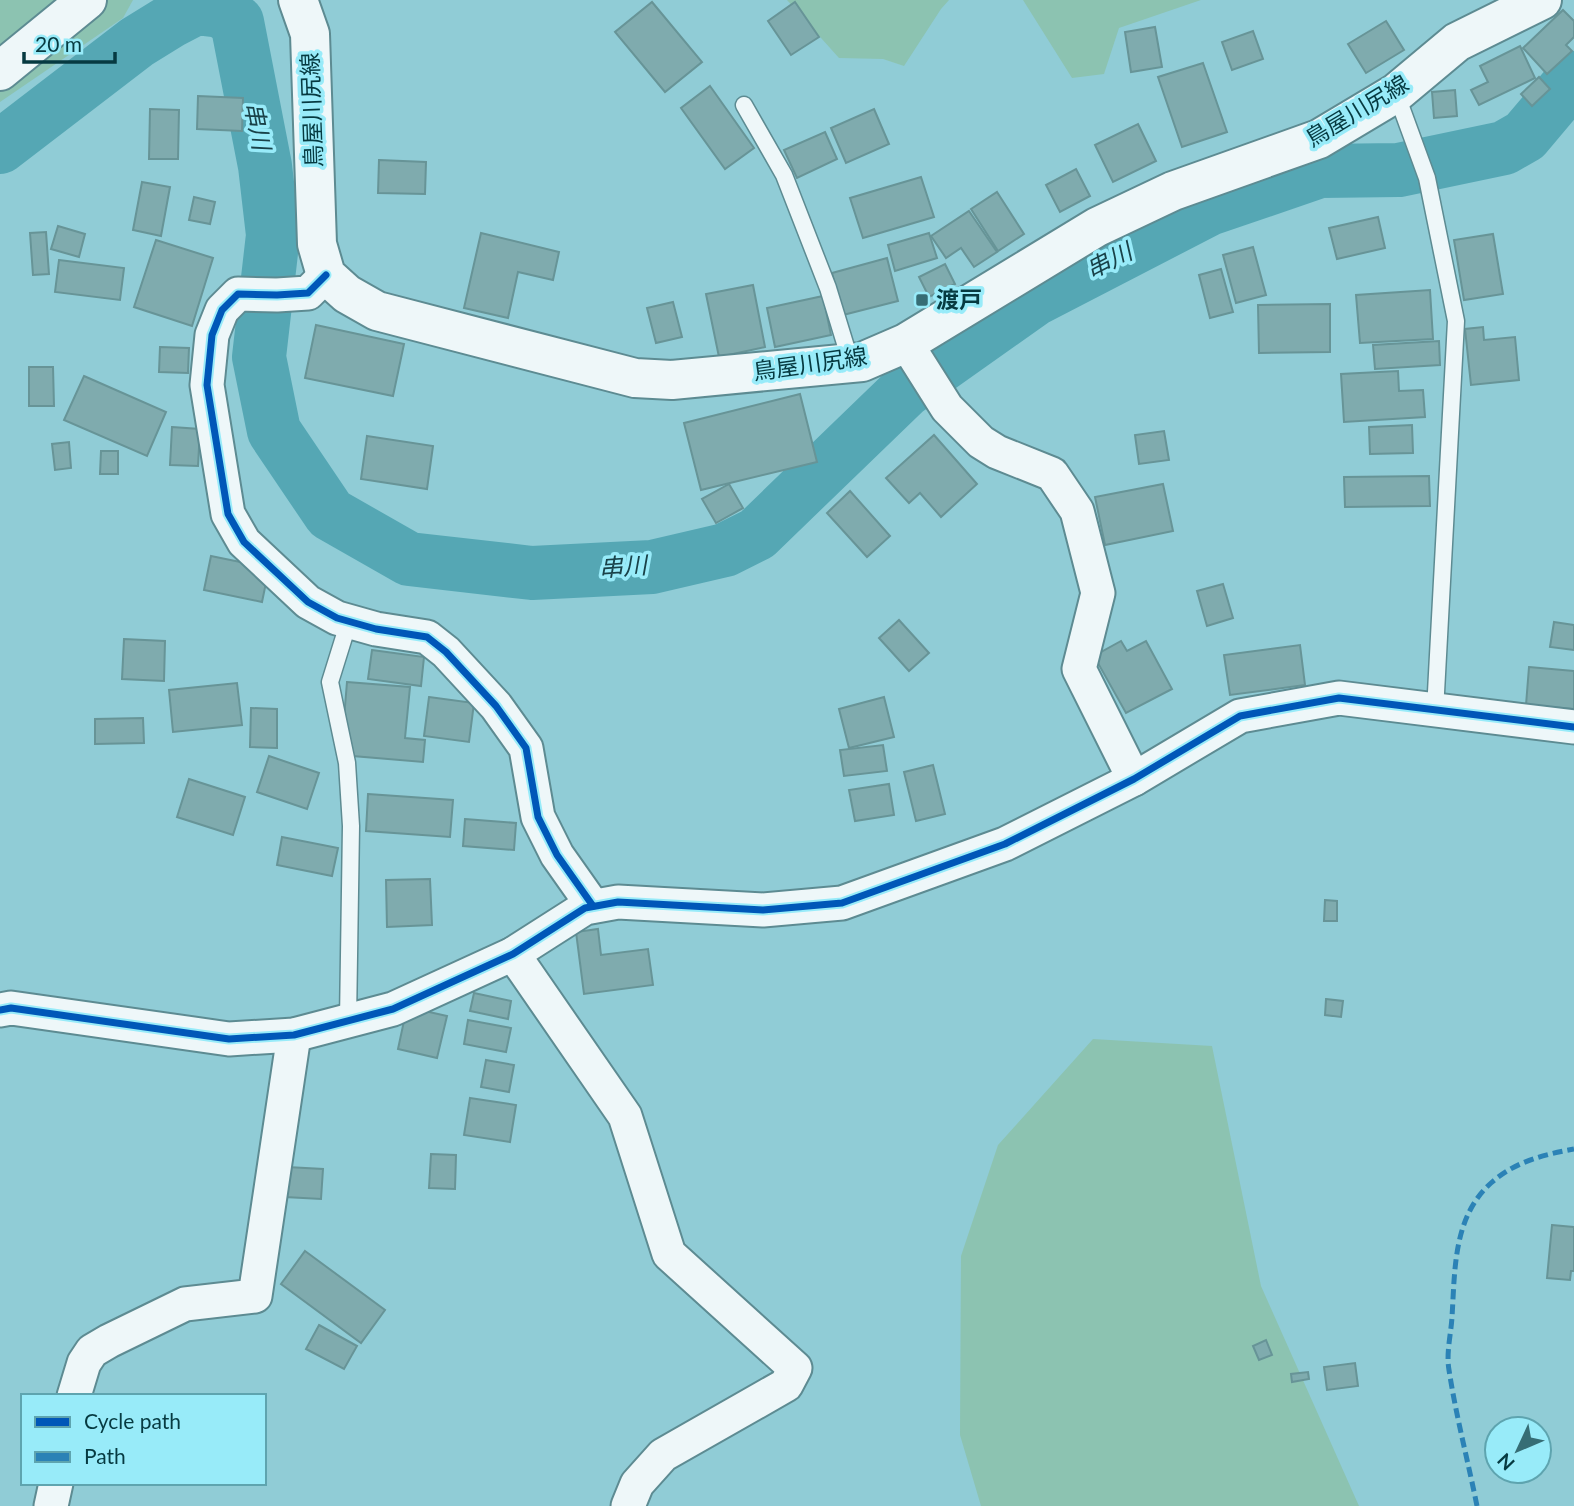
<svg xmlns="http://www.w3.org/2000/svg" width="1574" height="1506" viewBox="0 0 1574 1506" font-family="Lato,'Noto Sans JP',sans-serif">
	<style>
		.green { fill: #8cc3b1 }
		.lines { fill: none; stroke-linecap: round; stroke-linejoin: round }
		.river { stroke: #55a7b4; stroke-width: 54 }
		.building { fill: #7fabae; stroke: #679497; stroke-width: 2 }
		.lane-casing { stroke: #5d8b92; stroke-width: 19 }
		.street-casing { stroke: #5d8b92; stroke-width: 37 }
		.secondary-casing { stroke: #5d8b92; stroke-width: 42 }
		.lane { stroke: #eef7f9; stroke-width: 16 }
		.street { stroke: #eef7f9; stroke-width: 33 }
		.secondary { stroke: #eef7f9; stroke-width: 38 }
		.quiet { stroke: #2b82b6; stroke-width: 5; stroke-dasharray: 10 5; stroke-linecap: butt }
		.cycleway-casing { stroke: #98ebf9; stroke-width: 11 }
		.cycleway { stroke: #0057b8; stroke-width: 7 }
		.poi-dot { fill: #366d75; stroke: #98ebf9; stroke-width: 2.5 }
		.labels { text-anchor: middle; stroke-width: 7; stroke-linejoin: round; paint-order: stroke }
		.street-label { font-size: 23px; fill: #063a41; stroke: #98ebf9 }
		.poi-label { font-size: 23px; font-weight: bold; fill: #063a41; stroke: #98ebf9; text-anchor: start }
		.water-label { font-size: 24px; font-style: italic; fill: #194249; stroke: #98ebf9 }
	</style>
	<rect width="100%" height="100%" fill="#90ccd6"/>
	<g class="green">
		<polygon points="0,0 133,0 123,18 0,102"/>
		<polygon points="787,0 949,0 941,9 904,66 883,59 839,58"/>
		<polygon points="1023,0 1201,0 1119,28 1104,74 1072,78"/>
		<polygon points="1093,1039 1212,1046 1261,1286 1359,1506 981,1506 960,1435 961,1256 998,1145"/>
	</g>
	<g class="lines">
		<polyline class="river" points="0,147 137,42 171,21 196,8 221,11 237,22 265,166 273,235 259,357 274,431 330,514 409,559 532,573 652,567 725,550 757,534 905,391 1035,299 1209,209 1320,171 1399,170 1504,148 1525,136 1574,78"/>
	</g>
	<g class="building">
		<polygon points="652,2 702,62 665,92 615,32"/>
		<polygon points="795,2 819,37 791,55 768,21"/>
		<polygon points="1563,10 1574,21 1574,37 1566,45 1572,51 1547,74 1523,48"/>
		<polygon points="1386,21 1404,50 1366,73 1348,44"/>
		<polygon points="1155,27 1162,67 1131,72 1125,32"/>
		<polygon points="1253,31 1263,59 1232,70 1222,42"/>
		<polygon points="1520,46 1535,78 1479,105 1471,90 1488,82 1480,66"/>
		<polygon points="1203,63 1227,132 1182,147 1158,77"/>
		<polygon points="1539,77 1550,89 1532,106 1521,94"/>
		<polygon points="710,86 754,148 725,169 681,108"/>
		<polygon points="1455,90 1457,116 1434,118 1432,92"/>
		<polygon points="198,96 243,98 242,131 197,129"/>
		<polygon points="150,109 179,110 178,159 149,159"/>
		<polygon points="874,109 889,144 846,163 831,128"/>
		<polygon points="1138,124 1156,161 1113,182 1095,145"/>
		<polygon points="825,132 837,159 797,178 784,150"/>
		<polygon points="379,160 426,162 425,194 378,193"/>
		<polygon points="1076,169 1090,196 1060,212 1046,185"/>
		<polygon points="921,177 934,217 863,238 850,198"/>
		<polygon points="142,182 170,187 161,236 133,230"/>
		<polygon points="997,192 1024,234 998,251 971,209"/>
		<polygon points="194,197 215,202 210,224 189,220"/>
		<polygon points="969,211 997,252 974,267 961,248 946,258 931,236"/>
		<polygon points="1378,217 1385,248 1337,259 1329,228"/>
		<polygon points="58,226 85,234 79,257 51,249"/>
		<polygon points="46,232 49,274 33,275 30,233"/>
		<polygon points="481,233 559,252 553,280 518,272 508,318 464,308"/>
		<polygon points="929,233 937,258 895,271 888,245"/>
		<polygon points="1493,234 1503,294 1464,300 1454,240"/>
		<polygon points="156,240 213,258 192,326 134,307"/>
		<polygon points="1253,247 1266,295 1236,303 1223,255"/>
		<polygon points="887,258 898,301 843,315 832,273"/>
		<polygon points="59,260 124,268 120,300 55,292"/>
		<polygon points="945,264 955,284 929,297 919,277"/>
		<polygon points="1221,269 1233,312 1210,318 1199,275"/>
		<polygon points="753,285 765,347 719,357 706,294"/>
		<polygon points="1430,290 1433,339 1360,343 1356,295"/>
		<polygon points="823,296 831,335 775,347 767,308"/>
		<polygon points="673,302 682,337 656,343 647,308"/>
		<polygon points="1330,304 1330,352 1259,353 1258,305"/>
		<polygon points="316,325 404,344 393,396 305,378"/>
		<polygon points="1483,327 1484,340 1515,337 1519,380 1471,385 1465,329"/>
		<polygon points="1439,341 1440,365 1375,369 1373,345"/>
		<polygon points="160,347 189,348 188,373 159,372"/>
		<polygon points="29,367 53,367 54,406 29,406"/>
		<polygon points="1398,371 1399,391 1423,390 1425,417 1344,422 1341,374"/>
		<polygon points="84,376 166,412 147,456 64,420"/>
		<polygon points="800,394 817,462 701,490 684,423"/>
		<polygon points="1412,425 1413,453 1370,454 1369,427"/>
		<polygon points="172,427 200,429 198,466 170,465"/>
		<polygon points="1164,431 1169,460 1139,464 1135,435"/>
		<polygon points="934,435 977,484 941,517 920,493 909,503 886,478"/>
		<polygon points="367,436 433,446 427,489 361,479"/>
		<polygon points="69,442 71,468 55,470 52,444"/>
		<polygon points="101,451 118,451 118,474 100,474"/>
		<polygon points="1429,476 1430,506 1345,507 1344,477"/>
		<polygon points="729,484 743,508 716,523 702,499"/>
		<polygon points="1163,484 1173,531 1105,545 1095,497"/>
		<polygon points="850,491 890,536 867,557 827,513"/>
		<polygon points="211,556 269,568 262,602 204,590"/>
		<polygon points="1223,584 1233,618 1207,626 1197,591"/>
		<polygon points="899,620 929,653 909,671 879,638"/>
		<polygon points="1554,622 1574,625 1574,650 1550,647"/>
		<polygon points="124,639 165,641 164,681 122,679"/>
		<polygon points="1121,641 1127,651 1146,641 1172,689 1126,713 1094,656"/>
		<polygon points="1300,645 1305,685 1230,695 1224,655"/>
		<polygon points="372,650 424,657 421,686 368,679"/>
		<polygon points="1529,667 1574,671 1574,709 1526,705"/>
		<polygon points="347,682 410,687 405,738 425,740 423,762 341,755"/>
		<polygon points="237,683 242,725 173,732 169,690"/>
		<polygon points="429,697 474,703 469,742 424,736"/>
		<polygon points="884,697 894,737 849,748 839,709"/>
		<polygon points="251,708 277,709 277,748 250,747"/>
		<polygon points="143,718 144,743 95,744 95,719"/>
		<polygon points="883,745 887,771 844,776 840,750"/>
		<polygon points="269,756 319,773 307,809 257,792"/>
		<polygon points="933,765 945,814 916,821 904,772"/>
		<polygon points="189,779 245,797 233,835 177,817"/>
		<polygon points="889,784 894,815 855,821 849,790"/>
		<polygon points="368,794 453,800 450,837 366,831"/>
		<polygon points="465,819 516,823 514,850 463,846"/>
		<polygon points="282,837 338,848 332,876 277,865"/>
		<polygon points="430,879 432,925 387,927 386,880"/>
		<polygon points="1325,900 1337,901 1337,921 1324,921"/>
		<polygon points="598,929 601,955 648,949 653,985 584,994 576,932"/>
		<polygon points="474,993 511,1001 508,1019 470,1011"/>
		<polygon points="1326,999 1343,1001 1341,1017 1325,1015"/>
		<polygon points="407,1007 447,1016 437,1058 398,1049"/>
		<polygon points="468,1020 511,1028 506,1052 464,1044"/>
		<polygon points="486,1060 514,1065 509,1092 481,1087"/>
		<polygon points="470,1098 516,1105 510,1142 464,1135"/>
		<polygon points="431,1154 456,1155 455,1189 429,1188"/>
		<polygon points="287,1167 323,1169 321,1199 285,1197"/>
		<polygon points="1552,1225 1574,1227 1574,1271 1571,1271 1570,1280 1547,1278"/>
		<polygon points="305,1251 385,1310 361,1343 281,1284"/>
		<polygon points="319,1325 357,1346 344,1369 306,1349"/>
		<polygon points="1266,1340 1272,1355 1259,1360 1253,1346"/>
		<polygon points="1355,1363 1358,1386 1327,1390 1324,1367"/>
		<polygon points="1308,1372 1309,1379 1292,1382 1291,1374"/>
	</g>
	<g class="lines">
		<defs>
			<g id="lane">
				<polyline points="1396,93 1427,178 1456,321 1435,711"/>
				<polyline points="744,105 784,175 828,288 851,363"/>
				<polyline points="348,1021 351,826 347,763 330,682 349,621"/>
			</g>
			<g id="street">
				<polyline points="326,275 308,293 277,295 238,294 222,310 212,335 207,385 228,514 244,542 308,602 337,618 376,629 427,637 446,652 496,706 526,748 538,817 557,855 593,906"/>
				<polyline points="906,343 947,408 981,442 997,452 1052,474 1077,511 1098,593 1079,669 1134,779"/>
				<polyline points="513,954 625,1116 669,1254 795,1368 786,1385 663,1455 637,1484 628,1506"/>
				<polyline points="0,1010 11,1008 229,1039 294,1035 393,1009 513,954 585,908 618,902 763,910 842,903 1005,844 1134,779 1240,716 1339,698 1574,727"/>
				<polyline points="74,1396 84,1363 92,1351 109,1341 185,1304 255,1296 294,1035"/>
				<polyline points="51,1506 56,1483"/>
			</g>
			<g id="secondary">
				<polyline points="298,0 310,34 317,244 326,275 347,294 377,311 635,378 672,380 862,362 906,343 1097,227 1173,191 1319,139 1396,93 1457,42 1542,0"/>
				<polyline points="0,71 87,0"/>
			</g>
		</defs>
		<use href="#lane" class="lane-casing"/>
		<use href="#street" class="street-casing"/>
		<use href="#secondary" class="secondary-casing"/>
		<use href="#lane" class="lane"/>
		<use href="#street" class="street"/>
		<use href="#secondary" class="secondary"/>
		<path class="quiet" d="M1477 1506C1468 1461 1456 1416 1449 1370 1446 1353 1451 1334 1452 1317 1455 1270 1453 1217 1491 1183 1516 1161 1543 1155 1574 1149"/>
		<defs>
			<g id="cycleway">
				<polyline points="326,275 308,293 277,295 238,294 222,310 212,335 207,385 228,514 244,542 308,602 337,618 376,629 427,637 446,652 496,706 526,748 538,817 557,855 593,906"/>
				<polyline points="0,1010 11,1008 229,1039 294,1035 393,1009 513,954 585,908 618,902 763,910 842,903 1005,844 1134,779 1240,716 1339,698 1574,727"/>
			</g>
		</defs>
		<use href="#cycleway" class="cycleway-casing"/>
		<use href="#cycleway" class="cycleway"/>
	</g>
	<rect class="poi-dot" x="915" y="293" width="14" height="14" rx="3.5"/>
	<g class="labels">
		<g class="street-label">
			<text transform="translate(312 110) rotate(-92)" y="8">鳥屋川尻線</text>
			<text transform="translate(1357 111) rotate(-31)" y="8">鳥屋川尻線</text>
			<text transform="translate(810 364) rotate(-8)" y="8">鳥屋川尻線</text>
		</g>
		<g class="poi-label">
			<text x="936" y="308">渡戸</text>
		</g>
		<g class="water-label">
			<text transform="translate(257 126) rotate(79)" y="8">串川</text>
			<text transform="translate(1109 261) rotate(-27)" y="8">串川</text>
			<text transform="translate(623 567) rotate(-4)" y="8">串川</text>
		</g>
	</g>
	<rect x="21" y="1394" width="245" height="91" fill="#98ebf9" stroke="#5ea4af" stroke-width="2"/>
	<rect x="35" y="1417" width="35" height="10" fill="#0057b8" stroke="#5ea4af" stroke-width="2"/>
	<text x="84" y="1429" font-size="21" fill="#063a41">Cycle path</text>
	<rect x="35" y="1452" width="35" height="10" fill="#2b82b6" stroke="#5ea4af" stroke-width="2"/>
	<text x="84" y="1464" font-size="21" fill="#063a41">Path</text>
	<g transform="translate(1518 1450) rotate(226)"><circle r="33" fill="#98ebf9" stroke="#5ea4af" stroke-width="2"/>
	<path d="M0-5L12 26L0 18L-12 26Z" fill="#366d75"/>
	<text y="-10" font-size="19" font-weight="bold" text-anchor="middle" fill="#063a41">N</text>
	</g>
	<path d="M24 52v10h91v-10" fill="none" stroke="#063a41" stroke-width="3.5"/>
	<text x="35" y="52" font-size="21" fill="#063a41" stroke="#98ebf9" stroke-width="5" paint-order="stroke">20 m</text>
</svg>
